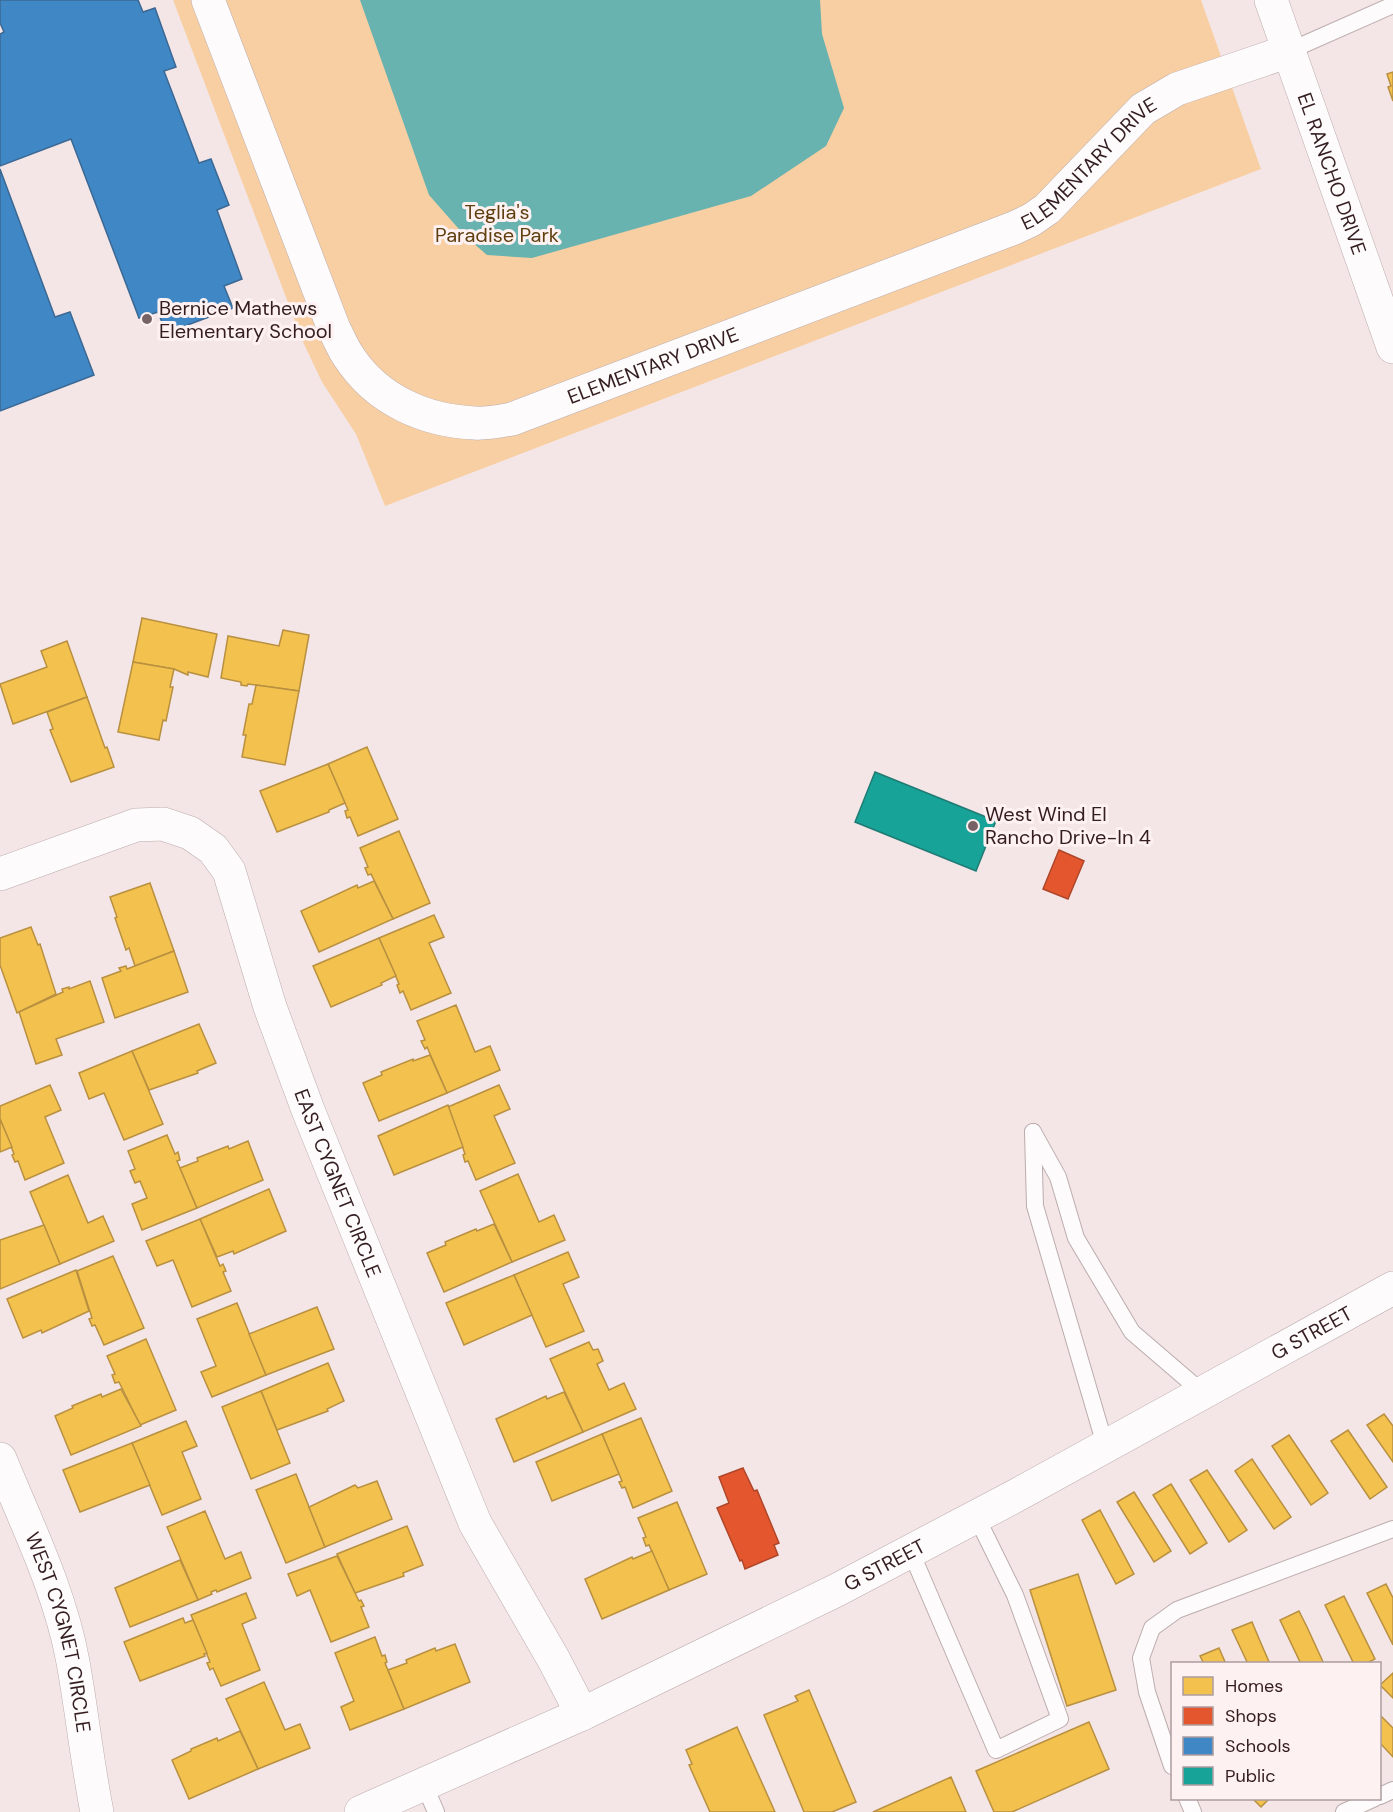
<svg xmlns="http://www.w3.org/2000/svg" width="1393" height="1812" viewBox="0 0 1393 1812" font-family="'DM Sans',sans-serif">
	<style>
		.green { fill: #f7cfa3 }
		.water { fill: #68b2b0 }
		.homes { fill: #f2c14e; stroke: #b99040; stroke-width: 1.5 }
		.shops { fill: #e4572e; stroke: #af462a; stroke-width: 1.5 }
		.schools { fill: #3f88c5; stroke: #3c6894; stroke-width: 1.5 }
		.public { fill: #17a398; stroke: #207b74; stroke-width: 1.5 }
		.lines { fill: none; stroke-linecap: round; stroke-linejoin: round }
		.lane-casing { stroke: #bcacad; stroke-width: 18 }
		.street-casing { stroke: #bcacad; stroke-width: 34 }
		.secondary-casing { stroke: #bcacad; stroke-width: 34 }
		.lane { stroke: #fdfbfb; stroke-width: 16 }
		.street { stroke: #fdfbfb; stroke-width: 33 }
		.secondary { stroke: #fdfbfb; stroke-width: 33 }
		.poi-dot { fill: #776366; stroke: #fef1f2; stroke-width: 2 }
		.labels { text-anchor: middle; stroke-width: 6; stroke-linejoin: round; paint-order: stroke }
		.street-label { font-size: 20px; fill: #341d20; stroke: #fef1f2 }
		.park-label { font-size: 20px; fill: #5f3f0e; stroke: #fef1f2 }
		.poi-label { font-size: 20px; fill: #341d20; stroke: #fef1f2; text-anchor: start }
	</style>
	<rect width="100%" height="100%" fill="#f4e6e7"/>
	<polygon class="green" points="173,0 1201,0 1261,169 385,506 356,434 322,382 303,342"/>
	<polygon class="water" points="360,0 820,0 822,34 844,108 826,146 751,196 532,258 487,255 465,236 429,195"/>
	<g class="homes">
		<polygon points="1393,72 1393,101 1388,87 1391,86 1387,74"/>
		<polygon points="142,618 217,634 208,677 188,672 188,675 174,669 133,662"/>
		<polygon points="283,630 309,635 299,691 248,684 247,686 241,685 241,682 221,678 228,636 279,646"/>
		<polygon points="67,641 87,697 13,724 0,684 47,667 41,651"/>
		<polygon points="133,662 174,669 170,687 173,687 166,721 163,720 159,740 118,732"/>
		<polygon points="256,685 299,691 285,765 242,757 246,735 243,735 249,704 252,704"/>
		<polygon points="87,697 105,748 107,747 114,767 71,782 50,730 53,729 47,712"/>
		<polygon points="367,747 398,819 358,836 350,817 347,818 345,811 348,810 328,764"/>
		<polygon points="328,764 345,803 329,810 329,812 277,832 260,791"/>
		<polygon points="399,831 430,903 393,919 371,874 368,875 365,868 368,867 360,848"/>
		<polygon points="374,881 393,919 319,952 301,911 357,885 358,888"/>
		<polygon points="150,883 174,951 135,966 129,948 126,950 115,918 117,917 110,897"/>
		<polygon points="434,915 444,937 429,943 451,993 411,1010 403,991 400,993 397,985 399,984 379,938"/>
		<polygon points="31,927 38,945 40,944 56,994 17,1013 0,965 0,938"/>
		<polygon points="379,938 396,976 381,983 382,985 331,1007 313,966"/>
		<polygon points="174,951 188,992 115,1018 102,978 121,971 119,968 126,966 127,969"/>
		<polygon points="90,981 104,1022 56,1039 62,1055 36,1064 19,1012 63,992 62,989 69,987 69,989"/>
		<polygon points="456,1005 475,1052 490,1046 500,1070 447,1093 427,1047 425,1049 421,1041 425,1040 417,1021"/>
		<polygon points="199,1024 216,1063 197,1071 198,1073 149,1090 132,1051"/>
		<polygon points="132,1051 163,1124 124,1140 104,1093 89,1099 79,1073"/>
		<polygon points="430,1055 447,1093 379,1121 363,1083 382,1075 381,1072 413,1059 413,1061"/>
		<polygon points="50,1085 61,1110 45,1117 64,1163 25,1180 18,1161 15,1162 12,1155 14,1154 0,1119 0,1106"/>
		<polygon points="499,1085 510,1109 494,1116 515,1163 476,1180 468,1161 465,1162 463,1155 465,1154 448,1107"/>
		<polygon points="448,1105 463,1147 394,1175 378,1136"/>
		<polygon points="0,1119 12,1147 0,1152"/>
		<polygon points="167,1135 175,1154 178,1152 180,1160 177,1161 197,1208 142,1230 132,1204 147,1198 140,1181 135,1183 130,1171 135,1169 128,1151"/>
		<polygon points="248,1141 263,1180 197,1208 180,1168 198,1161 197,1158 228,1146 229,1149"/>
		<polygon points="518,1174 539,1222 554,1215 565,1240 512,1262 480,1191"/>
		<polygon points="68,1175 88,1223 103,1216 114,1241 60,1264 30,1192"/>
		<polygon points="269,1189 286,1231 234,1254 233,1251 217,1257 200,1219"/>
		<polygon points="200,1219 220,1266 223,1264 226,1271 223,1272 231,1291 192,1307 173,1260 157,1266 146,1241"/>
		<polygon points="494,1224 512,1262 444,1292 427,1253 446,1245 445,1242 476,1229 477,1231"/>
		<polygon points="44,1225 60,1264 0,1289 0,1240"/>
		<polygon points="568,1252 579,1277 563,1284 584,1331 546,1347 514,1275"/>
		<polygon points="113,1256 144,1328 104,1345 95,1325 92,1326 89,1319 92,1318 77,1271"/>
		<polygon points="76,1270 89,1311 42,1333 41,1330 23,1338 7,1299"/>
		<polygon points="514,1275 532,1315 464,1345 446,1303"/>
		<polygon points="237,1303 266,1375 212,1397 201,1372 216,1366 197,1319"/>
		<polygon points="317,1307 334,1349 266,1375 249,1334"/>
		<polygon points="146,1339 176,1410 140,1425 119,1382 115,1383 112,1375 115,1374 107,1356"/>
		<polygon points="589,1342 593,1350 598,1349 603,1361 597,1364 609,1390 624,1383 636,1409 583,1432 550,1359"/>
		<polygon points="328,1363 344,1401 327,1409 328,1411 277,1430 261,1391"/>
		<polygon points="121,1389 141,1426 71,1455 55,1416 73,1408 72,1406 101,1394 102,1397"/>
		<polygon points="261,1391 290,1463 251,1479 222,1407"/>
		<polygon points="564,1392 583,1432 514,1462 496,1419 546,1396 547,1399"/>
		<polygon points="1384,1414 1393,1426 1393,1462 1367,1425"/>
		<polygon points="641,1418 672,1491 633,1508 625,1487 622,1488 619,1482 622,1481 602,1434"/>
		<polygon points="186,1421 197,1446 182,1452 201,1499 162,1515 132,1443"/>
		<polygon points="1348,1430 1387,1487 1370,1499 1331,1441"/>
		<polygon points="602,1434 619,1474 552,1501 536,1462"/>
		<polygon points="1289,1435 1328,1493 1311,1505 1272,1446"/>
		<polygon points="132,1443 150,1485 80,1512 63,1470"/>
		<polygon points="1252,1459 1291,1517 1274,1529 1235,1471"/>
		<polygon points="1207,1470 1247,1530 1229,1542 1190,1480"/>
		<polygon points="296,1474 325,1547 286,1563 256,1490"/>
		<polygon points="377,1481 392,1519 325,1547 309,1507 355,1485 358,1488"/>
		<polygon points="1171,1484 1207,1543 1190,1554 1153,1495"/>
		<polygon points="1134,1492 1171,1551 1154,1562 1117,1502"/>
		<polygon points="677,1502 707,1574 669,1590 649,1545 646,1546 643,1538 646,1537 638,1518"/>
		<polygon points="1100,1510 1134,1574 1116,1584 1082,1520"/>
		<polygon points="205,1511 225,1559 241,1552 251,1578 217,1592 216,1590 211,1592 212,1594 198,1600 167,1527"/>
		<polygon points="407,1526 423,1565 403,1573 404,1576 355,1593 337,1554"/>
		<polygon points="652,1551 669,1590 602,1619 585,1579 632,1557 633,1559"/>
		<polygon points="337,1556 359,1601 361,1600 364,1606 361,1607 369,1627 331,1642 310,1590 297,1596 288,1574"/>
		<polygon points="180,1560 198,1600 130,1627 115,1588"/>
		<polygon points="1078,1574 1116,1690 1067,1706 1030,1590"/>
		<polygon points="1386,1584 1393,1598 1393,1645 1367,1593"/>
		<polygon points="246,1593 256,1618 242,1624 260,1670 221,1686 213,1668 210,1670 207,1663 210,1662 191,1615"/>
		<polygon points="1344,1596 1375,1659 1365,1664 1354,1664 1325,1605"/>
		<polygon points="1299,1611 1307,1627 1324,1664 1301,1664 1280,1620"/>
		<polygon points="183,1618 185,1623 193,1620 207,1653 204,1654 205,1656 140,1681 124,1642"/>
		<polygon points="1252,1622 1260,1641 1270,1664 1248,1664 1232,1630"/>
		<polygon points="375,1637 382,1656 385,1655 387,1662 385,1663 404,1709 350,1730 341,1707 354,1701 335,1653"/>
		<polygon points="455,1644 470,1682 404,1709 388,1670 407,1663 406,1660 435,1648 436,1651"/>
		<polygon points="1219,1648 1226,1664 1204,1664 1200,1656"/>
		<polygon points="1393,1673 1393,1698 1380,1685"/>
		<polygon points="264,1682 285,1730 300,1724 310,1748 258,1769 226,1699"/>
		<polygon points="809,1690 856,1802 832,1812 804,1812 764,1715 798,1701 795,1696"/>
		<polygon points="1380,1715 1393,1728 1393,1757 1380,1743"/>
		<polygon points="1089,1722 1109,1769 1012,1812 994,1812 976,1771"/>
		<polygon points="737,1727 775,1812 710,1812 689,1765 692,1764 686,1750"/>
		<polygon points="240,1731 258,1769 189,1799 172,1760 191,1751 191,1749 217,1738 218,1741"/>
		<polygon points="951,1777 966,1812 873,1812"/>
		<polygon points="1252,1798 1270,1798 1261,1807"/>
	</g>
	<g class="shops">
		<polygon points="1059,850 1084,861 1068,899 1043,889"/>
		<polygon points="743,1468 754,1491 757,1490 779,1543 774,1545 778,1555 745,1569 742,1560 740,1561 717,1508 729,1503 719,1477"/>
	</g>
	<g class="schools">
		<polygon points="0,0 138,0 143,12 155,8 176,67 164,71 199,163 211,159 229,205 217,210 242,279 224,286 233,308 166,333 158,312 139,318 71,139 0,166 0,34 4,32 0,23"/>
		<polygon points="0,169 55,317 70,312 94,375 0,411"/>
	</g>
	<polygon class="public" points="875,772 996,821 976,871 855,822"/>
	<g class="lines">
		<defs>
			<g id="lane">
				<polyline points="1289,51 1393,5"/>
				<polyline points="1033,1132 1035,1206 1105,1445"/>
				<polyline points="1033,1132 1058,1177 1076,1238 1132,1332 1203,1393"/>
				<polyline points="911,1552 996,1750 1060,1719 1015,1595 976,1516"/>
				<polyline points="1172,1766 1147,1692 1141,1658 1152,1628 1177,1610 1393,1529"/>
				<polyline points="424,1784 436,1812"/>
				<polyline points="1380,1796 1393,1790"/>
				<polyline points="1187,1798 1193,1812"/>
				<polyline points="1344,1812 1375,1798"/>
			</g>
			<g id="street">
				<path id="s1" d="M208 0 334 329C339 338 343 349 349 357 377 400 425 421 475 423 487 424 500 421 512 419L1014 228 1031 220 1047 209 1143 109 1177 89 1289 51"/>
				<path id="s2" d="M0 874 136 825 163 824 190 833 213 849 229 871 270 1007 308 1110 475 1523 554 1660 582 1714"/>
				<path id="s3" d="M0 1459C27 1525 60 1591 73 1662 82 1712 87 1762 97 1812"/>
			</g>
			<g id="secondary">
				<path id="s4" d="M1271 0 1393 347"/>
				<path id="s5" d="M361 1812 582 1714 837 1590 1017 1495 1393 1288"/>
			</g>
		</defs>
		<use href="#lane" class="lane-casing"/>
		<use href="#street" class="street-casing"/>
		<use href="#secondary" class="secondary-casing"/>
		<use href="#lane" class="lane"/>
		<use href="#street" class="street"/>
		<use href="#secondary" class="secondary"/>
	</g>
	<g class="poi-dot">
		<circle cx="147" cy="319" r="6"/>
		<circle cx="973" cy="826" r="6"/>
	</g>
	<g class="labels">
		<g class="street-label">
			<text dy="7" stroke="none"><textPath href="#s1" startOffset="1206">ELEMENTARY DRIVE</textPath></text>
			<text dy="7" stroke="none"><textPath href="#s4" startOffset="184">EL RANCHO DRIVE</textPath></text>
			<text dy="7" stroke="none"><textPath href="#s1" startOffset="720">ELEMENTARY DRIVE</textPath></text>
			<text dy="7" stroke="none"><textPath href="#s2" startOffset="586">EAST CYGNET CIRCLE</textPath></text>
			<text dy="7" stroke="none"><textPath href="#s5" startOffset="1065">G STREET</textPath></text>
			<text dy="7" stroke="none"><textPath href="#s5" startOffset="579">G STREET</textPath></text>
			<text dy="7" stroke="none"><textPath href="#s3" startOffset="184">WEST CYGNET CIRCLE</textPath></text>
		</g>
		<g class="park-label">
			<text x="497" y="219">Teglia's<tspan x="497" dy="23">Paradise Park</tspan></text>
		</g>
		<g class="poi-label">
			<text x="159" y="315">Bernice Mathews<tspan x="159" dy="23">Elementary School</tspan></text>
			<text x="985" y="821">West Wind El<tspan x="985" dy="23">Rancho Drive-In 4</tspan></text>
		</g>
	</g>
	<rect x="1171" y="1662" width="210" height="138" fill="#fef1f2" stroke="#ad9c9e" stroke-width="1.5"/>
	<rect x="1183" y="1677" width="30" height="18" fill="#f2c14e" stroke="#ad9c9e" stroke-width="1.5"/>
	<text x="1225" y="1692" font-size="18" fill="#341d20">Homes</text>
	<rect x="1183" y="1707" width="30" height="18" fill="#e4572e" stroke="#ad9c9e" stroke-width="1.5"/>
	<text x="1225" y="1722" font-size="18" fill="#341d20">Shops</text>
	<rect x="1183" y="1737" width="30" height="18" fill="#3f88c5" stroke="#ad9c9e" stroke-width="1.5"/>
	<text x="1225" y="1752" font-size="18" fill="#341d20">Schools</text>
	<rect x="1183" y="1767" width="30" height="18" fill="#17a398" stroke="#ad9c9e" stroke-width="1.5"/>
	<text x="1225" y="1782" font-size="18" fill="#341d20">Public</text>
</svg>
